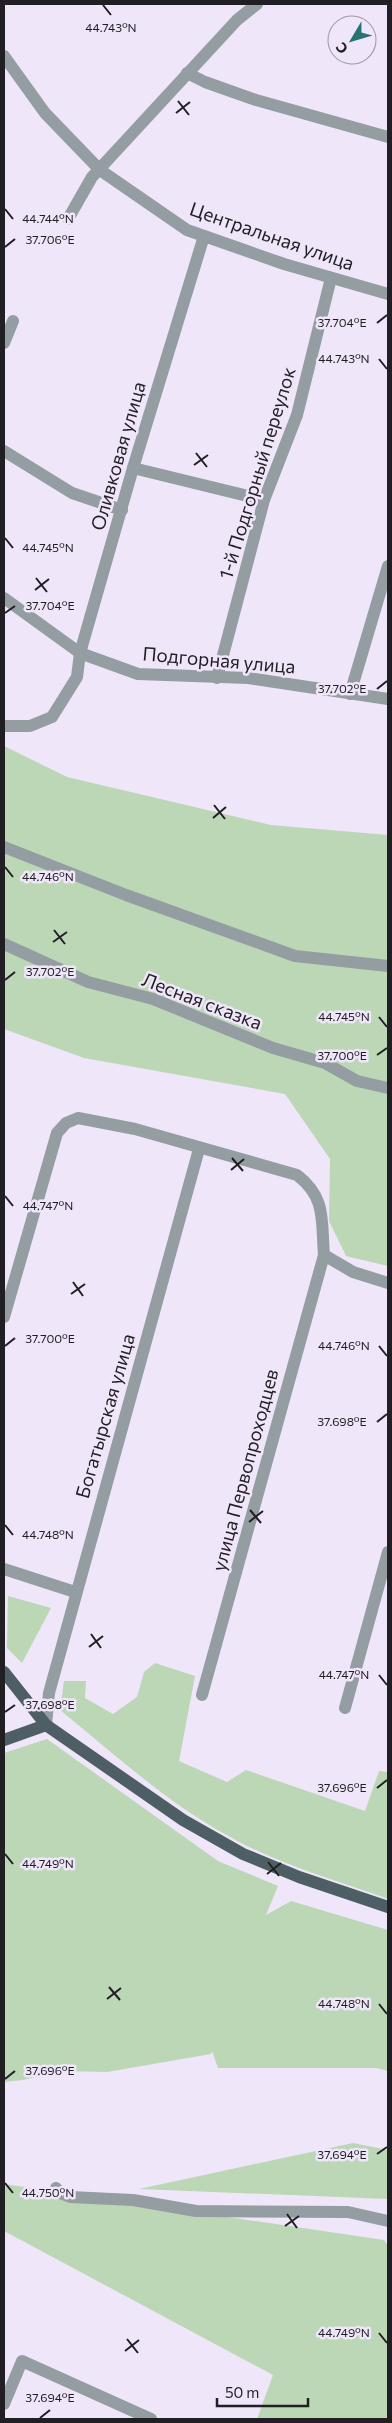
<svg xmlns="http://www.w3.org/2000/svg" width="392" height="2423" viewBox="0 0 392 2423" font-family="Commissioner,sans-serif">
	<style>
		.green { fill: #bcd7b6 }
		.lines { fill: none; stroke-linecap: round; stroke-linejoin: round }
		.minor { stroke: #949da1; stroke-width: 12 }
		.major { stroke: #4e5e65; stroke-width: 12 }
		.ticks { fill: none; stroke: #211e24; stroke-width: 2 }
		.labels { text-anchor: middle; stroke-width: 5; stroke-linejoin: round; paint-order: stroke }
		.street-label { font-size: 19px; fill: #211e24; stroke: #efe6f9 }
		.ticks-label { font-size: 12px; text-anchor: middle; fill: #211e24; stroke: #efe6f9; stroke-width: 5; stroke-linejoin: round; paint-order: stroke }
	</style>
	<rect width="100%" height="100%" fill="#efe6f9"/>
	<g class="green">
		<polygon points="4,746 67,777 271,825 388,835 388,1266 346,1256 329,1221 330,1159 285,1094 84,1058 4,1029"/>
		<polygon points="8,1596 51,1608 22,1663 7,1648"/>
		<path d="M155 1663 195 1676 179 1761 227 1782 246 1770 365 1811 379 1771 388 1772V1899C333 1879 274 1863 223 1833 164 1800 113 1753 60 1710L64 1681H86L85 1698 113 1714 137 1697 144 1672Z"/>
		<polygon points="47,1739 218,1861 278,1886 266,1915 291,1901 388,1930 388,2071 376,2068 218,2068 212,2051 211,2054 107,2072 62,2071 23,2080 4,2082 4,1753"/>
		<polygon points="353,2143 388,2150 388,2199 139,2189"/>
		<polygon points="4,2184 384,2240 388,2246 388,2419 257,2419 273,2375 4,2231"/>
	</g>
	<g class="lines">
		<g class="minor">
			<polyline points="4,56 45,113 100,170 187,230 284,264 388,294"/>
			<polyline points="187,73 205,82 256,100 388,137"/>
			<polyline points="68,219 92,177 237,20 257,4"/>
			<polyline points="4,343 13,321"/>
			<polyline points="4,451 72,493 122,510"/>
			<polyline points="133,468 264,500"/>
			<polyline points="4,598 80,653 138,674 248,678 388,699"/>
			<polyline points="217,678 264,500 297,415 331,278"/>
			<polyline points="350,694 388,566"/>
			<polyline points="4,726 30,726 52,717 77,677 80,653 133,468 204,236"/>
			<polyline points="4,847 126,895 295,956 388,966"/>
			<polyline points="4,944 88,982 153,999 273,1048 325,1063 357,1081 388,1088"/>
			<path d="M4 1317 57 1133 66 1123 78 1118 135 1129 297 1175C327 1198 321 1221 324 1255L353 1272 388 1283"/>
			<polyline points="4,1569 75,1592"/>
			<polyline points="202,1695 324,1255"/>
			<polyline points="345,1708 388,1552"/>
			<polyline points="46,1725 49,1693 199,1149"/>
			<polyline points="56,2188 60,2193 70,2197 133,2200 196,2211 348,2212 388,2221"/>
			<polyline points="4,2404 22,2361 151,2419"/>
		</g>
		<g class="major">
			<polyline points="4,1672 46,1725 183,1820 243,1854 299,1877 388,1907"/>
			<polyline points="4,1740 46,1725"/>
		</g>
	</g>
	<path class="ticks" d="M103 5 111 15M178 101 189 115M176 113 190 102M5 209 13 219M5 247 15 239M377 323 387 315M379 359 387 369M196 453 207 467M194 465 208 455M5 538 13 548M36 578 47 592M35 590 49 579M5 613 15 606M377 689 387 681M214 805 225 819M213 818 226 807M5 867 13 877M54 930 65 944M53 942 67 932M5 980 15 972M379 1017 387 1027M377 1055 387 1048M232 1158 243 1171M231 1170 244 1159M5 1196 13 1206M73 1282 83 1296M71 1294 85 1284M5 1346 15 1338M379 1346 387 1356M377 1422 387 1414M250 1510 261 1523M249 1522 263 1511M5 1525 13 1535M91 1634 101 1648M89 1647 103 1636M379 1675 387 1685M5 1712 15 1705M377 1788 387 1780M5 1854 13 1864M268 1862 279 1876M267 1874 281 1863M109 1987 120 2000M107 1999 121 1988M379 2004 387 2014M5 2079 15 2071M377 2154 387 2147M5 2183 13 2193M287 2214 297 2228M285 2226 299 2216M379 2333 387 2343M127 2339 138 2353M125 2351 139 2340M40 2418 50 2410"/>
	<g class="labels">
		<g class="street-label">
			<text transform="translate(272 236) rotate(19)" y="7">Центральная улица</text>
			<text transform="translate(118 456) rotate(-74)" y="7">Оливковая улица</text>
			<text transform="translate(257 473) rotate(-73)" y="7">1-й Подгорный переулок</text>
			<text transform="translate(219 660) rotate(5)" y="7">Подгорная улица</text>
			<text transform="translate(202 1001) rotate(21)" y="7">Лесная сказка</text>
			<text transform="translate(105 1416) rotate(-74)" y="7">Богатырская улица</text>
			<text transform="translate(245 1470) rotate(-75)" y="7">улица Первопроходцев</text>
		</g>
	</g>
	<g class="ticks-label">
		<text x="111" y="32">44.743°N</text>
		<text x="48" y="223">44.744°N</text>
		<text x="50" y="244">37.706°E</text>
		<text x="342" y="327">37.704°E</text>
		<text x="344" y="363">44.743°N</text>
		<text x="48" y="552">44.745°N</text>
		<text x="50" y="610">37.704°E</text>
		<text x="342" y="693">37.702°E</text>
		<text x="48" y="881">44.746°N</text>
		<text x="50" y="976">37.702°E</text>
		<text x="344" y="1021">44.745°N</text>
		<text x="342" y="1060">37.700°E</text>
		<text x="48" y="1210">44.747°N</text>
		<text x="50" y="1343">37.700°E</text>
		<text x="344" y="1350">44.746°N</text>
		<text x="342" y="1426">37.698°E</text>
		<text x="48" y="1539">44.748°N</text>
		<text x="344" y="1679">44.747°N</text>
		<text x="50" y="1709">37.698°E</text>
		<text x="342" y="1792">37.696°E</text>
		<text x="48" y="1868">44.749°N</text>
		<text x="344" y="2008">44.748°N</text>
		<text x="50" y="2075">37.696°E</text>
		<text x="342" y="2159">37.694°E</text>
		<text x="48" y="2197">44.750°N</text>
		<text x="344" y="2337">44.749°N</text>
		<text x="50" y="2402">37.694°E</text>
	</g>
	<rect width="392" height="2423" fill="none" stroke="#211e24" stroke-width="10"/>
	<g transform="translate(352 40) rotate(232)"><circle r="24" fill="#efe6f9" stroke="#9d96a4"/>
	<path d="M0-4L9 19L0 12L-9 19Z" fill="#277272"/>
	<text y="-8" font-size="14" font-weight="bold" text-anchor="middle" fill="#211e24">С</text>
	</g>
	<path d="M217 2398v8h91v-8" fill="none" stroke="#211e24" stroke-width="2.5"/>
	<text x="225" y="2398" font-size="15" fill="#211e24" stroke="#efe6f9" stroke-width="4" paint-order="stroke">50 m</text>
</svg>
